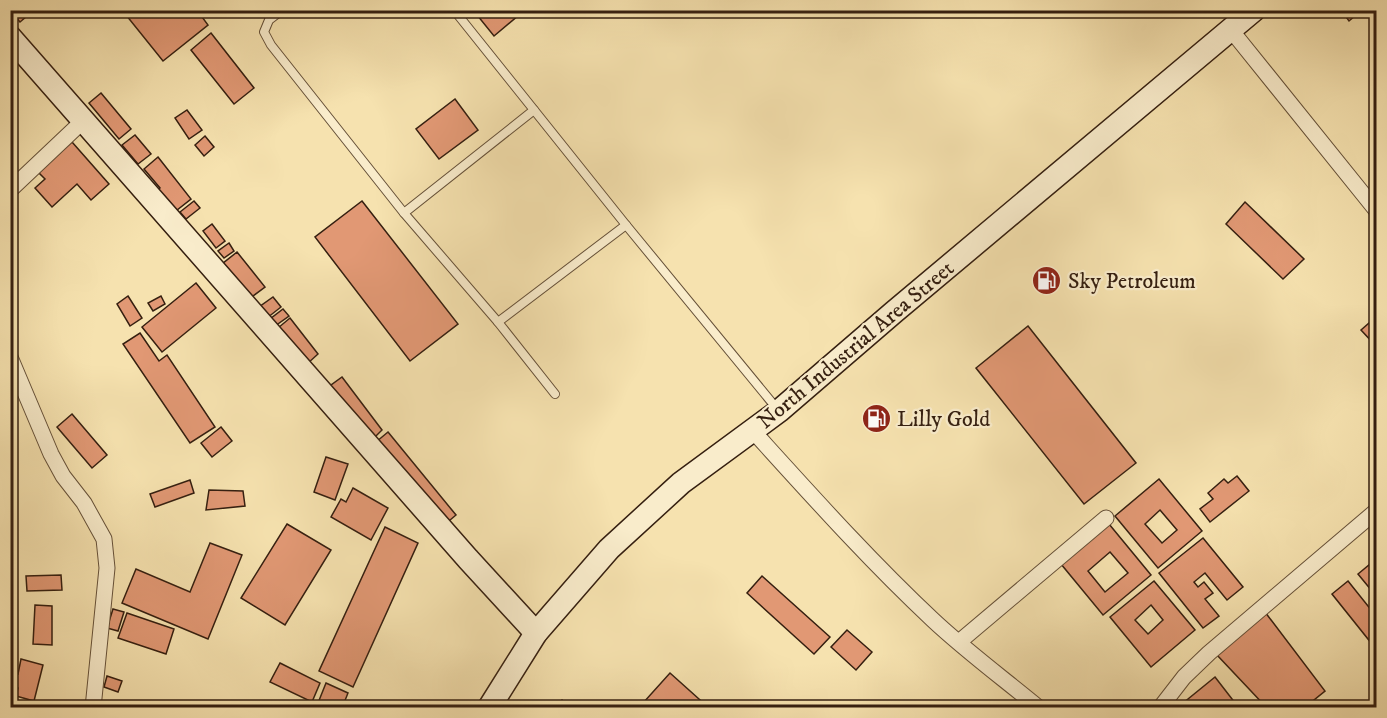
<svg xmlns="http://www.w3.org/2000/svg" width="1387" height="718" viewBox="0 0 1387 718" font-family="'IM FELL DW Pica',serif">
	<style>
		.building { fill: #e19874; stroke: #351f10; stroke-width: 1.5; fill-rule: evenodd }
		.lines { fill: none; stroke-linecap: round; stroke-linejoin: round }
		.lane-casing { stroke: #655038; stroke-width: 10 }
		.street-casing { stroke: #655038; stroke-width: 17 }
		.secondary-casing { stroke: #351f10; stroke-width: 25 }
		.lane { stroke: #f9eccb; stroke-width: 8 }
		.street { stroke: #f9eccb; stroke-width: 15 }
		.secondary { stroke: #f9eccb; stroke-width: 22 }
		.labels { text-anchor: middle; stroke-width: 4.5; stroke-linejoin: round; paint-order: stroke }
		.poi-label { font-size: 22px; fill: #351f10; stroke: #f9eccb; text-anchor: start }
		.street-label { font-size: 22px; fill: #351f10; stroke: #f9eccb }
	</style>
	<rect width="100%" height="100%" fill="#f6e2af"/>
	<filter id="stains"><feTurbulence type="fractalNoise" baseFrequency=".00333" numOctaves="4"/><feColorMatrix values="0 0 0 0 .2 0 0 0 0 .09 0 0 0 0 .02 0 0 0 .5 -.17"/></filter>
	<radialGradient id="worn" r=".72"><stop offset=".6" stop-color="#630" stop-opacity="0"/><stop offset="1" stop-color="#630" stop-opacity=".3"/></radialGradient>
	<g class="building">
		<polygon points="13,10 33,10 33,11 20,22 11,12"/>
		<polygon points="122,10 197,10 208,25 163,61"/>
		<polygon points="473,10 525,10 494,36"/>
		<polygon points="1341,10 1362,10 1349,21"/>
		<polygon points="211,33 254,88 234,104 191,50"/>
		<polygon points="101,93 131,129 119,139 89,103"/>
		<polygon points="455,99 478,130 439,159 416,129"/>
		<polygon points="187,110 202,130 189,139 175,118"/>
		<polygon points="135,135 151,154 138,164 122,145"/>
		<polygon points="205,136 214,147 204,156 195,145"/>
		<polygon points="72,142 109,184 91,200 77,184 52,207 35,188 45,179 38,172"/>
		<polygon points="158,157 191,199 172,214 155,192 160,188 144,169"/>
		<polygon points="194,201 200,208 186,219 180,212"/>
		<polygon points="362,201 458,324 410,361 315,237"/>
		<polygon points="1245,202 1304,259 1283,279 1226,224"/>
		<polygon points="212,224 225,241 216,248 203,231"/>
		<polygon points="229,243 234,251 224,258 218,251"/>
		<polygon points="237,252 265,287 249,299 222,264"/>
		<polygon points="196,283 216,308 162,352 142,327"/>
		<polygon points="128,296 142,318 130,326 117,304"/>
		<polygon points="161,296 165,304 153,311 148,303"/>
		<polygon points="273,297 281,307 267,318 259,307"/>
		<polygon points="283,309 289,316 275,326 270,319"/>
		<polygon points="1376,317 1376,346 1361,330"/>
		<polygon points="290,318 318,354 307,364 278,328"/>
		<polygon points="1028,326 1136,463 1084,504 976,368"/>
		<polygon points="140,333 159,361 167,355 215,427 190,443 123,344"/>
		<polygon points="342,377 382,430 371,441 327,388"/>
		<polygon points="72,414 107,455 92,468 57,427"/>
		<polygon points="221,427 232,441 212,457 201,443"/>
		<polygon points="388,432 456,515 443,526 376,442"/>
		<polygon points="326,457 348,464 335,500 314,492"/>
		<polygon points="1237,476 1249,491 1210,522 1200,509 1213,499 1208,493 1224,479 1228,483"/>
		<path d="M1159 479 1202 531 1158 568 1115 516ZM1160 510 1177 530 1162 543 1145 524Z"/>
		<polygon points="190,480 194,493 155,507 150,494"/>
		<polygon points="353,488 388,508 371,540 331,517 341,499 346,502"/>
		<polygon points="209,490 243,491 245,506 206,510"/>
		<polygon points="287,524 331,550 285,625 241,598"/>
		<path d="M1109 524 1151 575 1103 615 1061 564ZM1110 552 1128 573 1105 592 1088 571Z"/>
		<polygon points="385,527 418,543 353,687 319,671"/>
		<polygon points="1203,538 1243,587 1227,600 1205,573 1194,582 1198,587 1204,582 1213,593 1205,599 1219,616 1203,628 1159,573"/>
		<polygon points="210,543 242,555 208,639 122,603 136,569 190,592"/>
		<polygon points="1375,560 1376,562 1376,596 1358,574"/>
		<polygon points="61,575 62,590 27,591 26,576"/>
		<polygon points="762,576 830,637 814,654 747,593"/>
		<path d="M1154 581 1195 630 1151 667 1110 617ZM1151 605 1163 620 1148 634 1135 620Z"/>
		<polygon points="1348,581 1376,616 1376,649 1332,594"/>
		<polygon points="35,605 52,606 52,645 33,644"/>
		<polygon points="113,609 124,612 118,631 107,628"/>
		<polygon points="1265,612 1325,691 1304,708 1267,708 1217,655"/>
		<polygon points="127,613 174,629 166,654 118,638"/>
		<polygon points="847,630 872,652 856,670 831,647"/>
		<polygon points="21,659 43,665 34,701 16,696 18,688 10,686 10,672 18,674"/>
		<polygon points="280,663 320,683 312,702 270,682"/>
		<polygon points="670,673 709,708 647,708 643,703"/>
		<polygon points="107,676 122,681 118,692 104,687"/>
		<polygon points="1215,677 1239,708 1177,708"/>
		<polygon points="326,683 348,693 342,708 316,708"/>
		<polygon points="562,700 570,708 555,708"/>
	</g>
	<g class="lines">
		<defs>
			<g id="lane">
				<polyline points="282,10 269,20 264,32 271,45 404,213 498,322 555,394"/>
				<polyline points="454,10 626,225 778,410"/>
				<polyline points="404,213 534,110"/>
				<polyline points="498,322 626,225"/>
			</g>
			<g id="street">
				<polyline points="1231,30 1376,210"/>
				<polyline points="10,190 84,120"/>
				<polyline points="10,357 51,454 63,476 84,503 104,539 107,568 93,708"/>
				<path d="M752 430C811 495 869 560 933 620 966 651 1004 679 1039 708"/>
				<polyline points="959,642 1106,518"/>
				<polyline points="1160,708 1184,677 1209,653 1376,511"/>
			</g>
			<g id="secondary">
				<polyline points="10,37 468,559 536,633"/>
				<polyline points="489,708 536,633 609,549 681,483 779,411 894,312 1254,10"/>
			</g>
		</defs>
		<use href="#lane" class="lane-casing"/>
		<use href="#street" class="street-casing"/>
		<use href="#secondary" class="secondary-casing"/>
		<use href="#lane" class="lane"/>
		<use href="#street" class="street"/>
		<use href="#secondary" class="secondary"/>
	</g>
	<defs>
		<symbol id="fuel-disc" viewBox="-11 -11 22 22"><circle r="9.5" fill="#8f2418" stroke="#f9eccb"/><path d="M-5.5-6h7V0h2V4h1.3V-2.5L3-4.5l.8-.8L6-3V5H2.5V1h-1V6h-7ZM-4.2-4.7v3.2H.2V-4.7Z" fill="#fff"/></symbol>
	</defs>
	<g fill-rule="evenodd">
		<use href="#fuel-disc" x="1030" y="264" width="33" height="33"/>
		<use href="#fuel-disc" x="860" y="402" width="33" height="33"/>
	</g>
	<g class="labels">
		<g class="poi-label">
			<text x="1068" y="288">Sky Petroleum</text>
			<text x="897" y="426">Lilly Gold</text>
		</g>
		<g class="street-label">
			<text transform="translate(855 344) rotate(-40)" y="8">North Industrial Area Street</text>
		</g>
	</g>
	<rect width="1387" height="718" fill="none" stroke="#f6e2af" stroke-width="36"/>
	<rect x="12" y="12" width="1363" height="694" fill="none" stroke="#351f10" stroke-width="3"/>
	<rect x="18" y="18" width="1351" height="682" fill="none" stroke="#351f10" stroke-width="1.5"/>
	<rect width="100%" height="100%" filter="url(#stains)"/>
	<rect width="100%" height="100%" fill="url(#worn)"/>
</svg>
